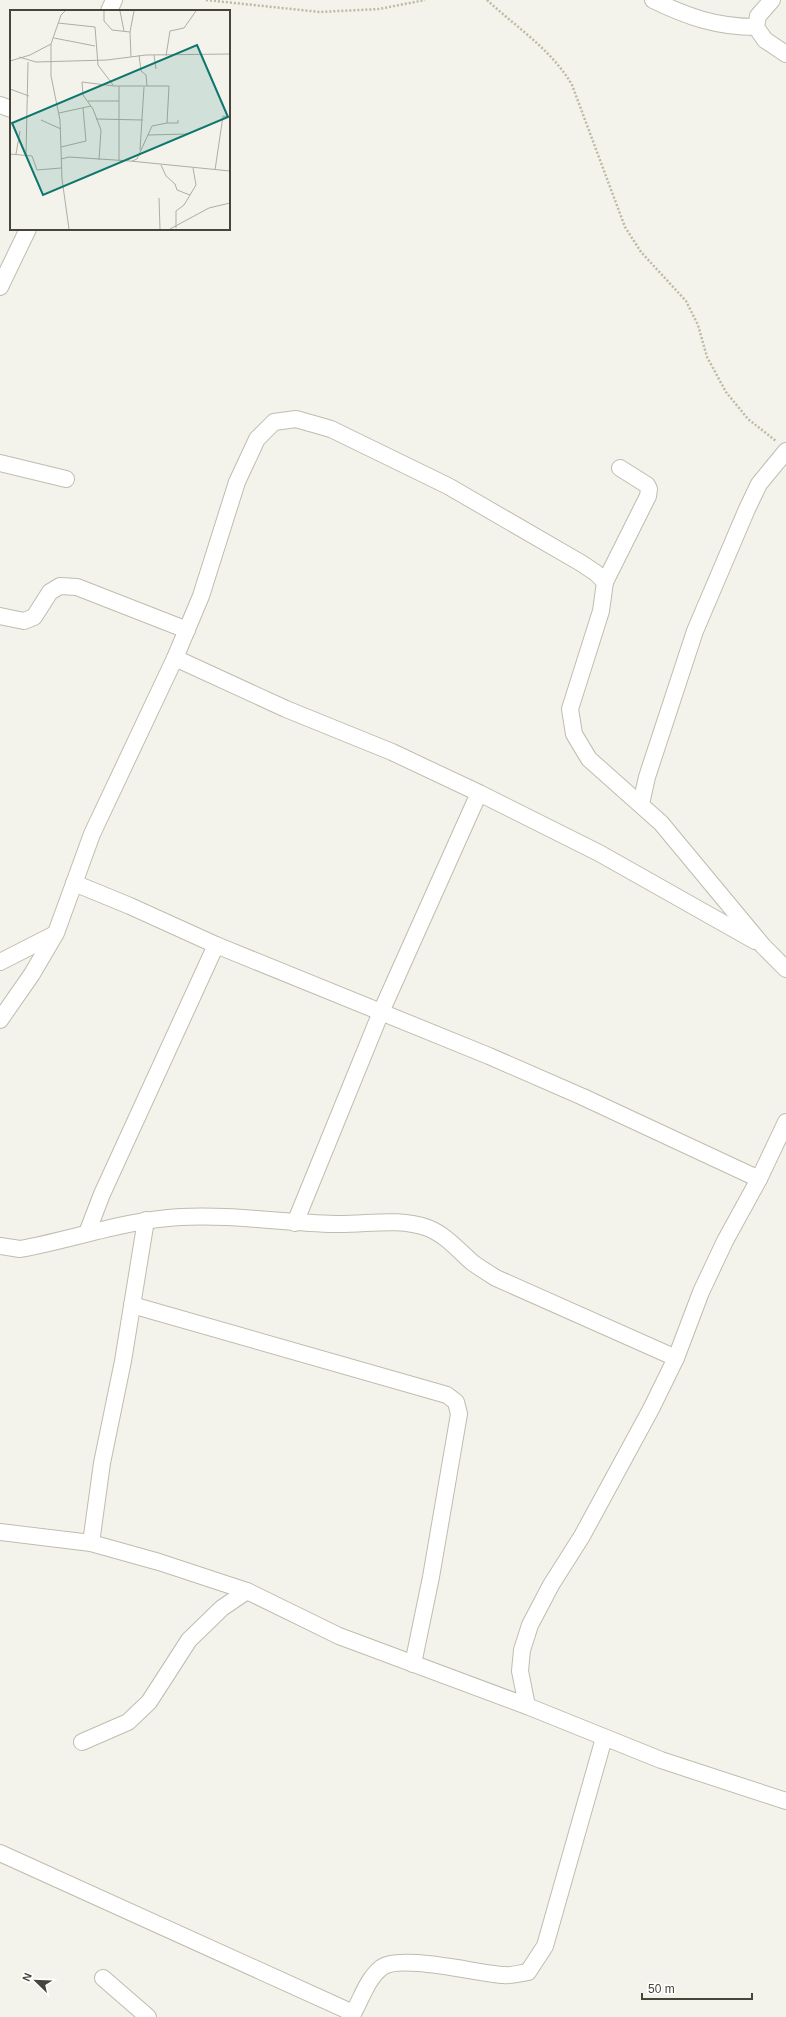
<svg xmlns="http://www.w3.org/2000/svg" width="786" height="2017" viewBox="0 0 786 2017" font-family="Arial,sans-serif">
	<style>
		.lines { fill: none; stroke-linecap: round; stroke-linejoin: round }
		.minor-casing { stroke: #c0bcae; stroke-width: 18 }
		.path { stroke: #c0b9a1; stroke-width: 2.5; stroke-dasharray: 2 2; stroke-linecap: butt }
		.minor { stroke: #fff; stroke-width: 16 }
		.inset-road { fill: none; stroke: #afada4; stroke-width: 1 }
		.view { fill: #0f766e; fill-opacity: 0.15; stroke: #0f766e; stroke-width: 2 }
		.inset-edge { fill: none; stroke: #48443a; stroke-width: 2 }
	</style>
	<rect width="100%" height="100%" fill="#f4f3eb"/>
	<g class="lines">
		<defs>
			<g id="minor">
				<path d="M653 0C688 17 717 27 756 27"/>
				<polyline points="772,0 758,16 756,27 765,40 786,54"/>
				<polyline points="109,11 114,0"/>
				<polyline points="0,105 11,109"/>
				<polyline points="0,287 28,229"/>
				<polyline points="0,463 66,479"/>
				<polyline points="605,582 648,496 649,489 647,485 620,468"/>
				<polyline points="0,616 24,621 34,617 50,592 60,586 77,587 187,630"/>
				<polyline points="175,658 286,709 392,752 479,793 599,853 755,941"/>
				<polyline points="641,804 647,777 695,631 747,509 759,484 786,451"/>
				<polyline points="74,883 130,906 216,945 489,1056 583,1097 759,1179"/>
				<polyline points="0,962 55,934"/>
				<polyline points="0,1020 32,974 56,933 92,834 175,658 201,596 237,482 257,439 274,422 296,419 331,429 448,486 581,563 596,573 605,582 601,611 570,709 574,734 589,759 661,823 763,946 786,969"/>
				<polyline points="295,1223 381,1012 479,793"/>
				<polyline points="87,1233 102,1194 216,945"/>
				<path d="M0 1246 20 1249C74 1239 126 1220 180 1217 232 1214 283 1223 335 1224 366 1225 398 1217 428 1228 446 1235 459 1251 473 1263 480 1268 488 1273 496 1278L676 1358"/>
				<polyline points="132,1305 447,1395 456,1402 459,1414 431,1577 413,1664"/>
				<polyline points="0,1532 91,1543 159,1562 247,1591 339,1636 527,1706 661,1760 786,1801"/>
				<polyline points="91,1543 102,1463 123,1361 146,1220"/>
				<polyline points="527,1706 520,1671 522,1650 530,1625 551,1585 582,1536 651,1409 676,1358 701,1292 725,1241 759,1179 786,1122"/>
				<polyline points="82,1742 128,1722 149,1702 189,1640 222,1608 247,1591"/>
				<polyline points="0,1853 353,2013"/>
				<polyline points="103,1978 148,2017"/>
				<path d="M351 2017C361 2001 366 1980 381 1968 399 1953 479 1974 504 1975 512 1976 520 1973 528 1972L545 1946 604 1738"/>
			</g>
		</defs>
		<use href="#minor" class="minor-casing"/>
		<g class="path">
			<polyline points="206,0 320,12 379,9 425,0"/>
			<path d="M487 0C516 27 552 50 572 85L625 227 641 252 686 301 698 325 707 357 726 392 748 419 776 441"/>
		</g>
		<use href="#minor" class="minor"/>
	</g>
	<g transform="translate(10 10)">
		<rect width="220" height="220" fill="#f4f3eb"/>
		<path class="inset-road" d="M94 1V11L102 20 120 22M110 1 114 21M48 13 85 17 88 55 103 75M44 28 85 36M41 34V66L50 110 52 169 59 219M129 45 131 61 136 65 137 76M144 45 146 59M156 46 160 21 174 18 186 1M9 47 26 52 97 50 136 45 220 44M121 47 120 22 124 1M0 51 20 45 41 34 51 5 55 1M0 79 19 86M78 91H109M49 103 81 96M86 109 133 110M31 110 51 119M157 113H168V110M138 125 177 124M51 137 76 131 73 98M130 140 134 77M0 144 22 146 27 160 51 158M6 144 10 121M16 145 18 52M51 149 59 147 120 151 220 161M89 150 91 120 83 99 73 85 72 72 104 76H159L157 113 142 116 127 149 122 151M109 150V76M151 155 156 166 165 174 167 180 180 185M205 160 213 106 220 107M149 188 150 219M166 218V201L174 195 186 175 183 158M160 219 199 198 220 193"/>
		<path class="view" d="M187 35 218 107 33 185 2 113Z"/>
		<rect width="220" height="220" class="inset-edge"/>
	</g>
	<g transform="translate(36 1981) rotate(293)" stroke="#ffffff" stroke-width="3" paint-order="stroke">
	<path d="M0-3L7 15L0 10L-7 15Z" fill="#48443a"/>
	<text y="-6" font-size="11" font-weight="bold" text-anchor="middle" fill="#48443a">N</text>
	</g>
	<path d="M642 1993v6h110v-6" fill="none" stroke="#48443a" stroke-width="2"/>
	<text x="648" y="1993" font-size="12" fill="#48443a" stroke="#ffffff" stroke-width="3" paint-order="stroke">50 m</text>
</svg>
